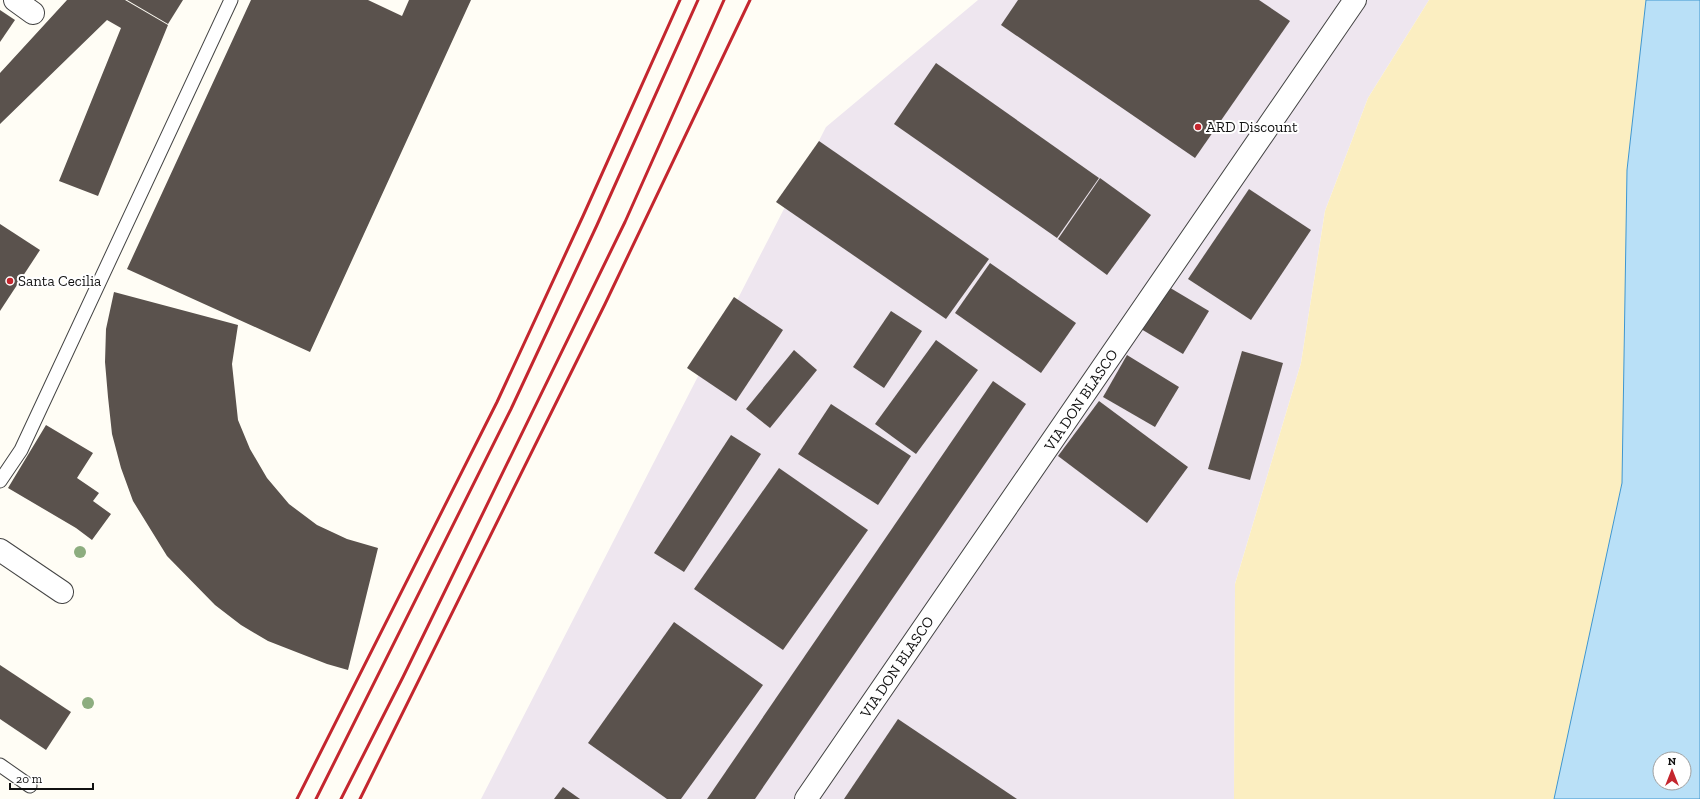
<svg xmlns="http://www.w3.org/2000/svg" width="1700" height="799" viewBox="0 0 1700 799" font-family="'Zilla Slab',serif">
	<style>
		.industrial { fill: #eee6ef }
		.sand { fill: #fbeec1 }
		.water { fill: #b9e0f7; stroke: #3f96cf; fill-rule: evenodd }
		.building { fill: #5a524d }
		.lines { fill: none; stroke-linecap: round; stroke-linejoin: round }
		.lane-casing { stroke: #444; stroke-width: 15 }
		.street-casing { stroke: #444; stroke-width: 24 }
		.lane { stroke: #fff; stroke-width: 13 }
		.street { stroke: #fff; stroke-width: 22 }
		.rail { stroke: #c4262e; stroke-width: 3 }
		.tree { fill: #8dad7f }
		.poi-dot { fill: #c4262e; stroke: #fff; stroke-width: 1.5 }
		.labels { text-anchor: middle; stroke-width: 4; stroke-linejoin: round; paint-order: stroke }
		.poi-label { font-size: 15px; fill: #111; stroke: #fff; text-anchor: start }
		.street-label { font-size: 15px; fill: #111; stroke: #fff }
	</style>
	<rect width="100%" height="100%" fill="#fffdf5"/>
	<polygon class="industrial" points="978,0 1429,0 1368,98 1325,211 1301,363 1235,584 1234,799 481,799 826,127"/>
	<polygon class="sand" points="1429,0 1646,0 1627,170 1622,483 1556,792 1554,799 1234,799 1235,584 1301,363 1325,211 1368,98"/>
	<path class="water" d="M1646 0H1700V799H1554L1622 483 1627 170ZM1660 759H1684V783H1660Z"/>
	<g class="building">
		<polygon points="67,0 125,0 168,25 98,196 59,181 121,28 107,20 0,124 0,73"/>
		<polygon points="127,0 183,0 168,24"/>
		<polygon points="251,0 368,0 402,16 409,0 471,0 310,352 127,269"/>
		<polygon points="1018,0 1259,0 1290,21 1195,158 1001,25"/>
		<polygon points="0,10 15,20 0,42"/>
		<polygon points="936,63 1099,178 1057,238 894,124"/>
		<polygon points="819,141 989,259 946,319 776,202"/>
		<polygon points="1100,178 1151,215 1107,275 1058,239"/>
		<polygon points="1249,189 1311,230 1251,320 1188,279"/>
		<polygon points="0,224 40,250 0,311"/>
		<polygon points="990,263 1076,323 1041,373 955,313"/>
		<polygon points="1167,286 1209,311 1183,354 1141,329"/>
		<polygon points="114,292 238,325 232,364 238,420 250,449 267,478 289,504 317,525 347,539 378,548 348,670 327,664 268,641 241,625 215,605 167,556 133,501 121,468 112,434 108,397 105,362 106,329"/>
		<polygon points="734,297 783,330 736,401 687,368"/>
		<polygon points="891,311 922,331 884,388 853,367"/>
		<polygon points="936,340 978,370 916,454 875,424"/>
		<polygon points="794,350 817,370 770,428 746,409"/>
		<polygon points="1242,351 1283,363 1250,480 1208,469"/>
		<polygon points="1127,355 1179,387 1155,427 1103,397"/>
		<polygon points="993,381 1026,404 755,799 707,799"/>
		<polygon points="1099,401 1188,467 1147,523 1058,456"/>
		<polygon points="831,404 911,456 878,505 798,454"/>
		<polygon points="46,425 93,453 77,478 99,493 93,501 111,514 92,540 76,528 8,488"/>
		<polygon points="731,435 761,454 684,572 654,553"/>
		<polygon points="779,468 868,530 783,650 694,589"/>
		<polygon points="674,622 763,685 681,799 667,799 588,743"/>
		<polygon points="0,665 71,712 46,750 0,719"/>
		<polygon points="898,719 1017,799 844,799"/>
		<polygon points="563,787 580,799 554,799"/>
	</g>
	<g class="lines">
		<defs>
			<g id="lane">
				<polyline points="0,481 21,450 231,0"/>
				<polyline points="0,765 30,786"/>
			</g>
			<g id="street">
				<polyline points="15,0 33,13"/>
				<polyline points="0,550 62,592"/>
				<polyline points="806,799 1355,0"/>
			</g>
		</defs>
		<use href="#lane" class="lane-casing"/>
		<use href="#street" class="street-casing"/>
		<use href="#lane" class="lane"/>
		<use href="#street" class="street"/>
		<g class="rail">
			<polyline points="297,799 497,402 583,216 680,0"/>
			<polyline points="316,799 511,409 597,225 698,0"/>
			<polyline points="341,799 403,677 625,222 724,0"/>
			<polyline points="360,799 605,304 750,0"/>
		</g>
	</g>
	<g class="tree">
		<circle cx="80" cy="552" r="6"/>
		<circle cx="88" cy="703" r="6"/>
	</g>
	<g class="poi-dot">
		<circle cx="1198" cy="127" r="4"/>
		<circle cx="10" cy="281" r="4"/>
	</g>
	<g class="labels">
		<g class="poi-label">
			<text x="1206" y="132">ARD Discount</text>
			<text x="18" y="286">Santa Cecilia</text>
		</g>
		<g class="street-label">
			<text transform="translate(1081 400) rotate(-56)" y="5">VIA DON BLASCO</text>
			<text transform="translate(897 667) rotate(-56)" y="5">VIA DON BLASCO</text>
		</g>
	</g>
	<g transform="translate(1672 771)"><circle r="19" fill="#ffffff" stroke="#a0a0a0"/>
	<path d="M0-3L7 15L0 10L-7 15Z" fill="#c4262e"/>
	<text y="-6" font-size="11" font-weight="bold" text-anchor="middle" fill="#111111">N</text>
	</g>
	<path d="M10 783v6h83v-6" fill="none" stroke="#111111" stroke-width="2"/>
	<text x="16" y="783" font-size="12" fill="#111111" stroke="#ffffff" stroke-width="3" paint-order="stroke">20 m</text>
</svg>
